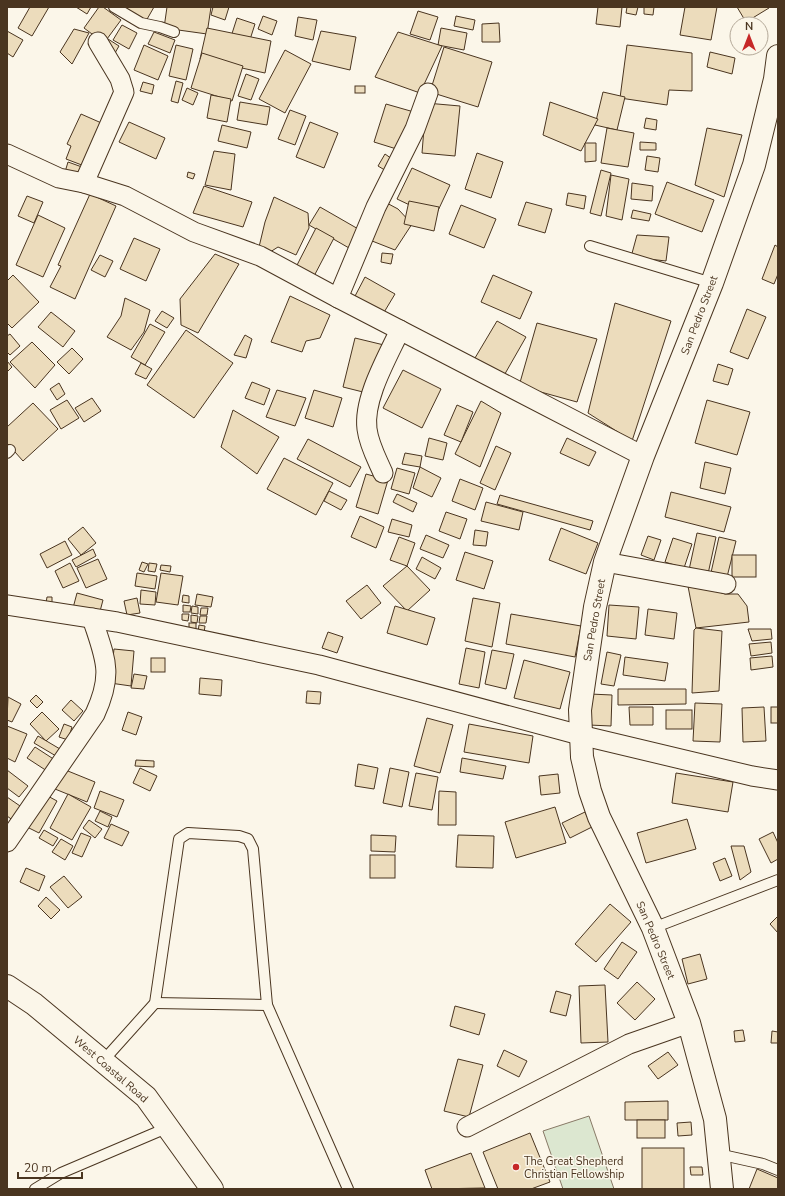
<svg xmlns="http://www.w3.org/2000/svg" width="785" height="1196" viewBox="0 0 785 1196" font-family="'Nunito Sans',sans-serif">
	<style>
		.green { fill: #dce7d0; stroke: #887966 }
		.building { fill: #ecdcbc; stroke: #4a3520 }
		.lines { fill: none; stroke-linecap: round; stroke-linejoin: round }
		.lane-casing { stroke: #4a3520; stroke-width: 12 }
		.street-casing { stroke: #4a3520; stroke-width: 21 }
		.secondary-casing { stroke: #4a3520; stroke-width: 24 }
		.primary-casing { stroke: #4a3520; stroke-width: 24 }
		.lane { stroke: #fbf6e9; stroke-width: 10 }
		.street { stroke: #fbf6e9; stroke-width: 19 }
		.secondary { stroke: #fbf6e9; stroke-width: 22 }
		.primary { stroke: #fbf6e9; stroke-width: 22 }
		.poi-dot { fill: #c62828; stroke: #fbf6e9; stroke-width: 1.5 }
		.labels { text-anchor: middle; stroke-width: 3; stroke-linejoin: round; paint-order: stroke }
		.street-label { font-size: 11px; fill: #4a3520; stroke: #fbf6e9 }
		.poi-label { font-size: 11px; fill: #4a3520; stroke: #fbf6e9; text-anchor: start }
	</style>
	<rect width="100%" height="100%" fill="#fbf6e9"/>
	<polygon class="green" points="589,1116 614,1189 563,1189 543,1131"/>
	<g class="building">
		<polygon points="30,7 49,7 32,36 18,28"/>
		<polygon points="76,7 91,7 87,14"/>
		<polygon points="99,7 103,7 121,20 104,43 84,28"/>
		<polygon points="123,7 154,7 146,21"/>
		<polygon points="167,7 211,7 207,34 164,28"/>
		<polygon points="213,7 229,7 225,20 211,15"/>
		<polygon points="598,7 622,7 620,27 596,24"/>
		<polygon points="627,7 638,7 636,15 626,13"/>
		<polygon points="644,7 654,7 653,15 644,14"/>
		<polygon points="685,7 717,7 711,40 680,35"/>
		<polygon points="737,7 768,7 769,8 746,22"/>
		<polygon points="418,11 438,17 430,40 410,34"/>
		<polygon points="263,16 277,21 272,35 258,29"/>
		<polygon points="456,16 475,20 473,30 454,26"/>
		<polygon points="298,17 317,20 313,40 295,36"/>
		<polygon points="237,18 255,24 246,52 228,46"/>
		<polygon points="499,23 500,42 482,42 482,24"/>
		<polygon points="122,25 137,33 129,49 113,40"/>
		<polygon points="207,28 271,41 265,73 200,59"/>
		<polygon points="441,28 467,33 464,50 438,45"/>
		<polygon points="74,29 89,33 72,64 60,52"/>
		<polygon points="7,31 23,40 13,57 7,53"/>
		<polygon points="321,31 356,37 350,70 312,61"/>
		<polygon points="154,32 175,40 170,53 148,44"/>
		<polygon points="398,32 442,46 420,93 375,77"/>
		<polygon points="108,39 119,46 115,53 104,46"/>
		<polygon points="144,45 168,56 158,80 134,70"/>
		<polygon points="176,45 193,49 186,80 169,76"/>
		<polygon points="627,45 692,53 692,91 669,90 667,105 620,98"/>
		<polygon points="444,47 492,62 478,107 430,92"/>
		<polygon points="285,50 311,64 285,113 259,99"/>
		<polygon points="710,52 735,58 732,74 707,67"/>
		<polygon points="202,53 243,66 232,101 191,88"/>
		<polygon points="246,74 259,79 251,100 238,96"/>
		<polygon points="176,81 183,83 178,103 171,101"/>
		<polygon points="143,82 154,85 152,94 140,91"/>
		<rect x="355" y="86" width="10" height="7"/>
		<polygon points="187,88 198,93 193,105 182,100"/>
		<polygon points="603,92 625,97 617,130 595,125"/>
		<polygon points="211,95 231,99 227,122 207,118"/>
		<polygon points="240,102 270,107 267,125 237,120"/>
		<polygon points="550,102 598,119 581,151 543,135"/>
		<polygon points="426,103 460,106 455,156 422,153"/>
		<polygon points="386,104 414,112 403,151 374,142"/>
		<polygon points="290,110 306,116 295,145 278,139"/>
		<polygon points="81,114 106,125 87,167 66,159 71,146 67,144"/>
		<polygon points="646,118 657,120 656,130 644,128"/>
		<polygon points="129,122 165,138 156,159 119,142"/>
		<polygon points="310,122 338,133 324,168 296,157"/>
		<polygon points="222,125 251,132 247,148 218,141"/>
		<polygon points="607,128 634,133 628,167 601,163"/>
		<polygon points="707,128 742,135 724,197 695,185"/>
		<polygon points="640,142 656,143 656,150 640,150"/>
		<polygon points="585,143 596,143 596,161 585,162"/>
		<polygon points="214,151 235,154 231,190 205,185"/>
		<polygon points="477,153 503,162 491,198 465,189"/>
		<polygon points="385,154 395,161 388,172 378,166"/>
		<polygon points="647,156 660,158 658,172 645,170"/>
		<polygon points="68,162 82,167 79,176 65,172"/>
		<polygon points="412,168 450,185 435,217 397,199"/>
		<polygon points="601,170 611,173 601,216 590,213"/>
		<polygon points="188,172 195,174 193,179 187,177"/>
		<polygon points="611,175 629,179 622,220 606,216"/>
		<polygon points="667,182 714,200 702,232 655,214"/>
		<polygon points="632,183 653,186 652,201 631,199"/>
		<polygon points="204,186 252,202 243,227 193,213"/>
		<polygon points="568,193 586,196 584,209 566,205"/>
		<polygon points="90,194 116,206 75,299 50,287 61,266 58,265"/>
		<polygon points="27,196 43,202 34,223 18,216"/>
		<polygon points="274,197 308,213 309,228 296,255 278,247 267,254 259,247 265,222"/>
		<polygon points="383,201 398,209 412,224 395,250 367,239"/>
		<polygon points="409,201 439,207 434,231 404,224"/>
		<polygon points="526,202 552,209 545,233 518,225"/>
		<polygon points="461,205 496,219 484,248 449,234"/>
		<polygon points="320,207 360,230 349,248 309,225"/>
		<polygon points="633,210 651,214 649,221 631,218"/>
		<polygon points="38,215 65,228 43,277 16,265"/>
		<polygon points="316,228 334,238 313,278 295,269"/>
		<polygon points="637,235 669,237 666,261 631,257"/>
		<polygon points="134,238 160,249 146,281 120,269"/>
		<polygon points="775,245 778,247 778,274 774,284 762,279"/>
		<polygon points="382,253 393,254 391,264 381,262"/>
		<polygon points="215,254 239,264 198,333 181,325 180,299"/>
		<polygon points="100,255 113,261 105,277 91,270"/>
		<polygon points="13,275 39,302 12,328 7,323 7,281"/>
		<polygon points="493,275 532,292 520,319 481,302"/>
		<polygon points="365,277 395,294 383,314 354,298"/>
		<polygon points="290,296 330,315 320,338 306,341 302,352 271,342"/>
		<polygon points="125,298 150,310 144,332 131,350 107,337 121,316"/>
		<polygon points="615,303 671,321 632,441 588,413"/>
		<polygon points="747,309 766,317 748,359 730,352"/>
		<polygon points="162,311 174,318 167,328 155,321"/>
		<polygon points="51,312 75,331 63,347 38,327"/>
		<polygon points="497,321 526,337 502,379 472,363"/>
		<polygon points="537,323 597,339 577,402 519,386"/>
		<polygon points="150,324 165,332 145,365 131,357"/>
		<polygon points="186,330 233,363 194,418 147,385"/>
		<polygon points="10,334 20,346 10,355 7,352 7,336"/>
		<polygon points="245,335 252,339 246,358 234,355"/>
		<polygon points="355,338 384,345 371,394 343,387"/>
		<polygon points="32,342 55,365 35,388 10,362"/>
		<polygon points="72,348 83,359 69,374 57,362"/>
		<polygon points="7,361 12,367 7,372"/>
		<polygon points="141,363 152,369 146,379 135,374"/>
		<polygon points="718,364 733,369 728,385 713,381"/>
		<polygon points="403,370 441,389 422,428 383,408"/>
		<polygon points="252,382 270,389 264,405 245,398"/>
		<polygon points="59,383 65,394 57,400 50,389"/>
		<polygon points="277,390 306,398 295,426 266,417"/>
		<polygon points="314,390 342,398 333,427 305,418"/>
		<polygon points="92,398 101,411 84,422 75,408"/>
		<polygon points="67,400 79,418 61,429 50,410"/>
		<polygon points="707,400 750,412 737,455 695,443"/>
		<polygon points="481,401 501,413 480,467 455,454"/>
		<polygon points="33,403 58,429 23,461 7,443 7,427"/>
		<polygon points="457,405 473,412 461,442 444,435"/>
		<polygon points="233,410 279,437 257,474 221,447"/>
		<polygon points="429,438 447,443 443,460 425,456"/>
		<polygon points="567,438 596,452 589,466 560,453"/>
		<polygon points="308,439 361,467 350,487 297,459"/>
		<polygon points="496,446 511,453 495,490 480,483"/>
		<polygon points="405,453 422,456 420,467 402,464"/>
		<polygon points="284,458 333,483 316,515 267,489"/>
		<polygon points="705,462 731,468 725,494 700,488"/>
		<polygon points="420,467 441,478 432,497 413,488"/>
		<polygon points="397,468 415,473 409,494 391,489"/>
		<polygon points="366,474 388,480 378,514 356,507"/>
		<polygon points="460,479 483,488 475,510 452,501"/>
		<polygon points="329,491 347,500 341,510 324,501"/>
		<polygon points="671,492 731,507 724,532 665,517"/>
		<polygon points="397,494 417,503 413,512 393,502"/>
		<polygon points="500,495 593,521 590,530 497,504"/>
		<polygon points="486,502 523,512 519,530 481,521"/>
		<polygon points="446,512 467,519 460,539 439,531"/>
		<polygon points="360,516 384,527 376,548 351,537"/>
		<polygon points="392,519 412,525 409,537 388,532"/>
		<polygon points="83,527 96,543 81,555 68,539"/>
		<polygon points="561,528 598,543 586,574 549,560"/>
		<polygon points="475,530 488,532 486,546 473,545"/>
		<polygon points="697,533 716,537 708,574 689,570"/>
		<polygon points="426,535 449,545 443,558 420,549"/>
		<polygon points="648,536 661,540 654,560 641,555"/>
		<polygon points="399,537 415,543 407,566 390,560"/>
		<polygon points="719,537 736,541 726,581 710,577"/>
		<polygon points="673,538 692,544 684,568 665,562"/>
		<polygon points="65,541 72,555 47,568 40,554"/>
		<polygon points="93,549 96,556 76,567 72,560"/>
		<polygon points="465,552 493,561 484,589 456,580"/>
		<rect x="732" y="555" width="24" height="22"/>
		<polygon points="422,557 441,568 435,579 416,569"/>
		<polygon points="98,559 107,579 86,588 77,568"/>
		<polygon points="142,562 148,564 144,572 139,570"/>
		<polygon points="70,563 79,581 63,588 55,571"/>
		<polygon points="149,563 157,564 155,572 148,571"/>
		<polygon points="161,565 171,566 170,572 160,570"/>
		<polygon points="407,566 430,590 407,611 383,586"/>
		<polygon points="137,573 157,576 155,589 135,586"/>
		<polygon points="161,573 183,576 178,605 156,602"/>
		<polygon points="687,581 725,594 738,594 747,606 749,622 696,628"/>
		<polygon points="367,585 381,603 361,619 346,601"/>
		<polygon points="141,590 156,592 155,605 140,604"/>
		<polygon points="77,593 103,600 99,615 73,608"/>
		<polygon points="197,594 213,597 211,607 195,605"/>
		<polygon points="183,595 189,596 189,603 182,602"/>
		<polygon points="47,597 52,597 52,603 46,603"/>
		<polygon points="137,598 140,613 127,615 124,601"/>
		<polygon points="473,598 500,603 492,647 465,641"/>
		<polygon points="183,605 191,606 190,612 183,612"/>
		<polygon points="609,605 639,607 636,639 607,636"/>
		<polygon points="192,606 198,607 198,614 191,613"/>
		<polygon points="395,606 435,618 427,645 387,633"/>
		<polygon points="201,608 208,608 207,615 200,615"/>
		<polygon points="648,609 677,613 674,639 645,635"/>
		<polygon points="182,614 189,614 188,621 182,620"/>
		<polygon points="511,614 581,626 575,657 506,644"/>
		<polygon points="191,615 198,616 197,623 191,622"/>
		<polygon points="200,616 207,616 206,623 199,623"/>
		<rect x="189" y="623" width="7" height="7"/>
		<polygon points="199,625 205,626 204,633 198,632"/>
		<polygon points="696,628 722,631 719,691 692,693 694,630"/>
		<polygon points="748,629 771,629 772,639 752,641"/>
		<polygon points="328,632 343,637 337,653 322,648"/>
		<polygon points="771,642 772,653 751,656 749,644"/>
		<polygon points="466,648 485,652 479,688 459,684"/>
		<polygon points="114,649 134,651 131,686 110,683"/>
		<polygon points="492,650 514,654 506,689 485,684"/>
		<polygon points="607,652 621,655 614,686 601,684"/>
		<polygon points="772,656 773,667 751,670 750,658"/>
		<polygon points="625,657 668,663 665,681 623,675"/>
		<rect x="151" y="658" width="14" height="14"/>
		<polygon points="524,660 570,672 560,709 514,698"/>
		<polygon points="134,674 147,676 144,689 131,688"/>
		<polygon points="200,678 222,680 221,696 199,694"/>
		<polygon points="618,689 686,689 686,704 618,705"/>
		<polygon points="307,691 321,692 320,704 306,703"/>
		<polygon points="590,694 612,695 611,726 589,725"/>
		<polygon points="36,695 43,702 37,708 30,701"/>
		<polygon points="8,697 21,704 12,722 7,720"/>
		<polygon points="71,700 83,711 74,721 62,710"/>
		<polygon points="695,703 722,704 720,742 693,741"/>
		<polygon points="629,707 653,707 653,725 630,725"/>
		<polygon points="764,707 766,741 743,742 742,708"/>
		<rect x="771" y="707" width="7" height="16"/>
		<rect x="666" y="710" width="26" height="19"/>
		<polygon points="42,712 59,729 46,741 30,724"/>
		<polygon points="128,712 142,717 136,735 122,730"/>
		<polygon points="427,718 453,725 440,773 414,766"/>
		<polygon points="64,724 72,727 68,740 59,737"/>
		<polygon points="469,724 533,736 529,763 464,752"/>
		<polygon points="7,726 27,734 15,762 7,758"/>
		<polygon points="38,736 60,749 56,756 34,743"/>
		<polygon points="35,747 55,760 47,771 27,758"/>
		<polygon points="462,758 506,766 503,779 460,772"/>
		<polygon points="136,760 154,761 154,767 135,766"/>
		<polygon points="358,764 378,768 374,789 355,786"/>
		<polygon points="140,768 157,776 150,791 133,783"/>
		<polygon points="390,768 409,772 402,807 383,803"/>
		<polygon points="63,769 95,782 87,802 55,789"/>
		<polygon points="7,770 28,786 19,797 7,788"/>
		<polygon points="416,773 438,777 432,810 409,806"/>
		<polygon points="676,773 733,782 728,812 672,803"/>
		<polygon points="558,774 560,793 541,795 539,776"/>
		<polygon points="100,791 124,800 117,817 94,808"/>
		<polygon points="439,791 456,792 456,825 438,825"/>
		<polygon points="44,794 57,801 39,833 27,827"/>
		<polygon points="68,794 91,807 72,840 50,828"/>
		<polygon points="7,797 23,808 14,821 7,816"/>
		<polygon points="555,807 566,843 516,858 505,822"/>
		<polygon points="100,811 112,817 108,827 95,821"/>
		<polygon points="585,812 592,827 570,838 562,823"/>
		<polygon points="687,819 696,849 646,863 637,833"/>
		<polygon points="89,820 102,829 95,838 83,828"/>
		<polygon points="111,824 129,832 122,846 104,838"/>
		<polygon points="44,830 58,838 53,846 39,838"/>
		<polygon points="773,832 778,843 778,859 771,863 759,839"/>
		<polygon points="81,833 91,837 82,857 72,853"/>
		<polygon points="371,835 396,836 395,852 371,851"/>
		<polygon points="458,835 494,836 493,868 456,867"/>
		<polygon points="61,839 73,846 65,860 52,852"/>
		<polygon points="731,846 744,846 751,872 740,880"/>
		<rect x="370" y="855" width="25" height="23"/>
		<polygon points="725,858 732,876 720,881 713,863"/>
		<polygon points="26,868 45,876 39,891 20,882"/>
		<polygon points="64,876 82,897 68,908 50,887"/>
		<polygon points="46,897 60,910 51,919 38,906"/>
		<polygon points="610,904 631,922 596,962 575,944"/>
		<polygon points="778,916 778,933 770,924"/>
		<polygon points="622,942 637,952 618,979 604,969"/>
		<polygon points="700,954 707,979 688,984 682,959"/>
		<polygon points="637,982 655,999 635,1020 617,1003"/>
		<polygon points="605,985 608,1042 581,1043 579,986"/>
		<polygon points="556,991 571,995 566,1016 550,1012"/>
		<polygon points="455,1006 485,1014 479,1035 450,1026"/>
		<polygon points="743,1030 745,1041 735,1042 734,1031"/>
		<polygon points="772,1031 778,1032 778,1043 771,1043"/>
		<polygon points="504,1050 527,1061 519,1077 497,1066"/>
		<polygon points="668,1052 678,1065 658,1079 648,1066"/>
		<polygon points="458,1059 483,1065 469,1117 444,1111"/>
		<polygon points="668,1101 668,1120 625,1120 625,1102"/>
		<rect x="637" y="1120" width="28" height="18"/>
		<polygon points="691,1122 692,1135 678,1136 677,1123"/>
		<polygon points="530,1133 550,1182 531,1189 498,1189 483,1152"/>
		<rect x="642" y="1148" width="42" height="41"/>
		<polygon points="471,1153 485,1188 432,1189 425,1170"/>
		<polygon points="690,1167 702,1167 703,1175 691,1175"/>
		<polygon points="757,1169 778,1178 778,1189 749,1189"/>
	</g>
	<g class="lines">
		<defs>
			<g id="lane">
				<polyline points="114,7 141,23 160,27 174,32"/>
				<polyline points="590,246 712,283"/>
				<polyline points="7,453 10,450"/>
				<polyline points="653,928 778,880"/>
				<polyline points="155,1003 267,1005"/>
				<polyline points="103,1061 155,1003 179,839 188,833 239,836 248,839 253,849 267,1005 348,1189"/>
				<polyline points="718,1154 763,1164 778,1170"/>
				<polyline points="35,1189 61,1173 169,1127"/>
			</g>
			<g id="street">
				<polyline points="7,154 59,178 84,183 125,196 194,232 260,256 338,298 643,456"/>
				<polyline points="84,183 124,92 120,79 98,42"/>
				<polyline points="338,298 376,207 415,129 428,93"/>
				<path d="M383 473C377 459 369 445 367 429 363 399 387 358 400 330"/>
				<polyline points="605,562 726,584"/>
				<polyline points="7,605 117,622 319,665 580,735 752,776 778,780"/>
				<path d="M7 842 95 714C114 673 105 658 92 618"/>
				<polyline points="467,1127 629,1044 689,1023"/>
			</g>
			<polyline id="secondary" points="722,1189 715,1119 689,1023 653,928 599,817 590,791 582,757 580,710 595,607 605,562 643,456 712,283 754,165 775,79 778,56"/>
			<polyline id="primary" points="7,986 34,1004 146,1097 212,1189"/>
		</defs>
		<use href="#lane" class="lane-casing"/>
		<use href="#street" class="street-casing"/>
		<use href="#secondary" class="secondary-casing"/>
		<use href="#primary" class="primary-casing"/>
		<use href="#lane" class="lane"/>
		<use href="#street" class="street"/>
		<use href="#secondary" class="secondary"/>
		<use href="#primary" class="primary"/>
	</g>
	<circle class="poi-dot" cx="516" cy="1167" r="4"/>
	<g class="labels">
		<g class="street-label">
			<text transform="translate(699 315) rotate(-69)" y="4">San Pedro Street</text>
			<text transform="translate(594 620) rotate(-80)" y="4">San Pedro Street</text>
			<text transform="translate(656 940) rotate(67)" y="4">San Pedro Street</text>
			<text transform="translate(111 1069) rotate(41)" y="4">West Coastal Road</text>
		</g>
		<g class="poi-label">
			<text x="524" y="1165">The Great Shepherd<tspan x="524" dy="13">Christian Fellowship</tspan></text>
		</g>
	</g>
	<rect width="785" height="1196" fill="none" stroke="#4a3520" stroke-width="16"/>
	<g transform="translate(749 36)"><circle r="19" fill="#fbf6e9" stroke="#b4a999"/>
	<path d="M0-3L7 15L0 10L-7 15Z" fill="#c62828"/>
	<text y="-6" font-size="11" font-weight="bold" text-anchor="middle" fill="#4a3520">N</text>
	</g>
	<path d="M18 1172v6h64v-6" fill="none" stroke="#4a3520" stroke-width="2"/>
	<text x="24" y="1172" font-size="12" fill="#4a3520" stroke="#fbf6e9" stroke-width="3" paint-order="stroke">20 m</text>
</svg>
